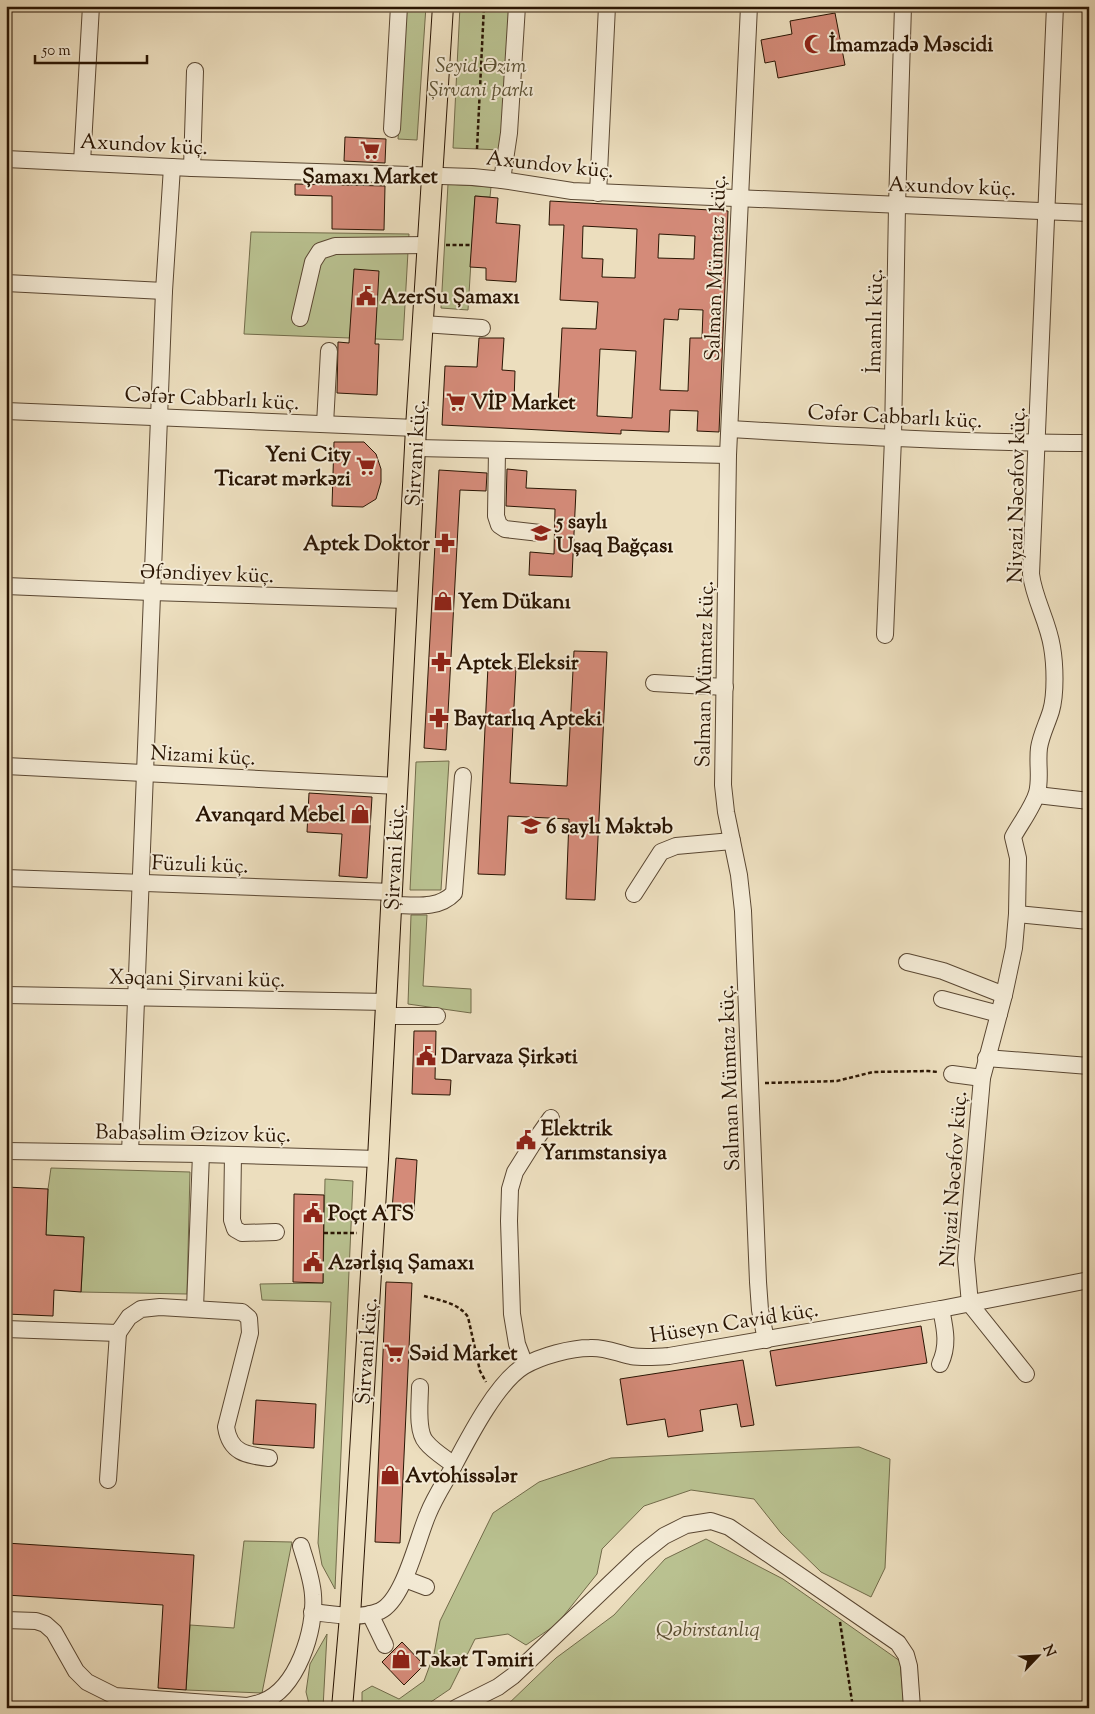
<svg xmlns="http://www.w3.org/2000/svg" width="1095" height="1714" viewBox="0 0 1095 1714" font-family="'Sorts Mill Goudy',serif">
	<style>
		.green { fill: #b9c190; stroke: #726b4a }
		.building { fill: #d48b79; stroke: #2a1503; fill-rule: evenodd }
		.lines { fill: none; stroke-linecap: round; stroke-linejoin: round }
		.minor-casing { stroke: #5a4732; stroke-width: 18 }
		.major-casing { stroke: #2a1503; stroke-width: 22 }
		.path { stroke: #2a1503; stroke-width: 2.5; stroke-dasharray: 4 2.5; stroke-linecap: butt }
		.minor { stroke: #f3ead5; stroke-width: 16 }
		.major { stroke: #ecdebe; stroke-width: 20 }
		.labels { text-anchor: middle; stroke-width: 4; stroke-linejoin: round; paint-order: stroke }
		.poi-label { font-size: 21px; font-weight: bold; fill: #2a1503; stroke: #f3ead5; text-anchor: start }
		.park-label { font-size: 21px; font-style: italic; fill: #5c5134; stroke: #f3ead5 }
		.street-label { font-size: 21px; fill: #2a1503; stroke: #f3ead5 }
	</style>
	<rect width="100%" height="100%" fill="#ecdebe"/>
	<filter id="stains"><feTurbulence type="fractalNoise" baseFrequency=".004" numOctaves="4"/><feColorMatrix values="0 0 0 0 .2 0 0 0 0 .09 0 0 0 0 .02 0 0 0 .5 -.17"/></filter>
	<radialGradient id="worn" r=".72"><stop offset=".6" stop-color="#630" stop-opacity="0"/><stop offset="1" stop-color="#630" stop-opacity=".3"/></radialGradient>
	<g class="green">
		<polygon points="407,6 426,6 417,140 398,139"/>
		<polygon points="460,6 509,6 502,150 453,148"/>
		<polygon points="448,184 491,187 490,197 475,196 468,310 441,308"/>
		<polygon points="251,232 409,234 403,340 244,334"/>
		<polygon points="449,761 441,890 410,890 416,762"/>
		<polygon points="411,915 427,915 423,986 471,989 471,1013 408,1004"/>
		<polygon points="51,1168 190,1172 187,1294 81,1292 84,1237 46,1235 48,1189"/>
		<polygon points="325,1179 353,1181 335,1589 322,1565 318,1543 331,1302 262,1300 260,1284 323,1283"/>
		<polygon points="859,1447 890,1459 885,1568 871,1597 821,1572 781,1533 754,1499 691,1490 644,1506 602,1549 597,1574 557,1624 526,1645 508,1634 475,1639 450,1689 422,1708 362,1708 362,1692 372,1686 399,1699 424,1681 434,1654 440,1621 493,1513 539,1482 611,1458"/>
		<polygon points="706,1539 783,1579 900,1661 904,1708 504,1708 556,1658 614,1615 665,1559"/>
		<polygon points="244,1541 292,1542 262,1693 186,1690 190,1625 234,1628"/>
		<polygon points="327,1634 323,1708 310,1708 306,1692 310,1664"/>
	</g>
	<g class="building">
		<polygon points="835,13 845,65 778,78 775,61 765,63 761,40 792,34 790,21"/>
		<polygon points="345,137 386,139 385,163 344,161"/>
		<polygon points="295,184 385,186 384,230 332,229 332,196 295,195"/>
		<polygon points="475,196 498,198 496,223 520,225 516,282 486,280 486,268 470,267"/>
		<path d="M550 201 728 211 719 432 697 431 698 411 670 410 669 432 621 430V434L442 425 445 366 477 367 479 338H504L502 370 515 371 514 403 558 405 562 328 596 329 598 302 560 300 564 225H549ZM583 226 637 229 635 278 602 277 603 259 582 258ZM659 234 695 236 694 259 658 258ZM679 309 703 310 702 338H690L688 391 660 390 664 319 678 320ZM600 349 636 351 632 418 597 416Z"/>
		<polygon points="354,269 379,271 375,344 379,344 377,395 337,393 338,342 349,343"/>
		<polygon points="334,442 364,442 376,454 381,469 381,482 376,499 363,507 332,506"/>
		<polygon points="507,469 527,471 526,488 576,490 572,577 529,575 530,552 554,554 555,509 506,506"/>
		<polygon points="439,470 487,473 486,491 460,490 446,750 424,748"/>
		<polygon points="574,651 607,652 595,900 566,899 569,819 508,816 505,875 478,874 488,666 516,668 510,783 567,786"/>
		<polygon points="309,793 372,797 367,878 339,876 342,834 307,832"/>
		<polygon points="414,1031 436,1031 435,1079 451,1080 450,1095 412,1094"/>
		<polygon points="396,1158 417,1160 414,1211 392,1210"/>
		<polygon points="6,1187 48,1189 46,1235 84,1237 81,1292 54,1290 53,1316 6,1314"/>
		<polygon points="294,1194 324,1195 323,1283 293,1282"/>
		<polygon points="386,1282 412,1283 400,1543 375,1542"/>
		<polygon points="921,1326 927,1363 776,1386 770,1351"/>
		<polygon points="743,1360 754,1425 741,1427 737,1404 700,1410 703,1431 668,1437 665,1419 627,1425 620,1379"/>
		<polygon points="256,1400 316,1404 314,1448 253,1444"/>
		<polygon points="6,1543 194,1555 186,1690 158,1688 163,1605 6,1595"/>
		<polygon points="402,1642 424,1665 404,1685 382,1662"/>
	</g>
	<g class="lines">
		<defs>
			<g id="minor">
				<polyline points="749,6 728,455 723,785 726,812 739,875 743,911 758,1282 760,1310 766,1340"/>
				<polyline points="392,129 399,6"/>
				<polyline points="6,159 192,168 473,177 502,180 572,191 1089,213"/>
				<polyline points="82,162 91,6"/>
				<polyline points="192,168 195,71"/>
				<polyline points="502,180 509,133 517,6"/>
				<polyline points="598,193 607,6"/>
				<polyline points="6,283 164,291"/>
				<polyline points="300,318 313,262 320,251 335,246 428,245"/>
				<polyline points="423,324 482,328"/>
				<polyline points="6,411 416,428"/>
				<polyline points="325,424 329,351"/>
				<path d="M730 429C849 436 969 443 1089 443"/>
				<polyline points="416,448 728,455"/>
				<polyline points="497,450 496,516 499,525 505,529 540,533"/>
				<polyline points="6,586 151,592 407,600"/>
				<polyline points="885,635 893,438 897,206 903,6"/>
				<polyline points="654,683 725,687"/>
				<polyline points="6,766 398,786"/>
				<polyline points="1037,795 1089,801"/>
				<polyline points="6,878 393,892"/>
				<polyline points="634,894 661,852 676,846 732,841"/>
				<path d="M392 905C413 905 438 910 454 893L463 776"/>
				<polyline points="1017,914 1089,921"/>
				<polyline points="907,962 943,971 1004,995"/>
				<polyline points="6,995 387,1002"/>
				<polyline points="942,999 999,1014"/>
				<polyline points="386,1016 437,1016"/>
				<polyline points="986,1058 1089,1066"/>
				<polyline points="952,1074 982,1078"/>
				<polyline points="6,1151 201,1154 378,1159"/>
				<polyline points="130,1153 164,291 172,167"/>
				<polyline points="233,1155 232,1220 235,1229 242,1233 276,1232"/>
				<polyline points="195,1308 201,1154"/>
				<path d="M6 1329 118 1333 129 1317 141 1309 160 1307 242 1312 249 1318 250 1333 226 1427C230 1453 246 1455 269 1458"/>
				<path d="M940 1364C949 1345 945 1329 941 1309"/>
				<polyline points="525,1365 517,1344 512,1314 509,1221 510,1189 515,1172 532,1145 551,1118"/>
				<path d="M1026 1374 970 1304 966 1259 982 1078 1004 995 1014 948 1017 914 1018 858 1013 837C1020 824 1033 807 1037 793 1041 779 1037 763 1039 748 1041 735 1047 724 1051 711 1056 694 1055 664 1052 647 1048 621 1034 599 1031 574L1055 6"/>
				<path d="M420 1387C420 1402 416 1431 426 1442 433 1451 445 1458 454 1465"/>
				<polyline points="108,1480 118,1333"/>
				<polyline points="405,1579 426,1587"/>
				<path d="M312 1612C333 1614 359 1620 380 1611 404 1600 417 1539 428 1514 434 1499 443 1485 451 1471 467 1441 496 1383 524 1366 541 1356 571 1348 590 1348 604 1347 617 1353 631 1356 643 1358 656 1357 669 1356L941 1309 1089 1280"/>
				<polyline points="370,1614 385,1645"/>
				<path d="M6 1620 36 1621 45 1624 54 1632 76 1671 87 1682 115 1696 247 1706C252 1705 257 1704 262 1702 297 1689 316 1630 313 1595 312 1579 306 1563 301 1546"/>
				<polyline points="456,1708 498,1687 513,1676 640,1555 664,1536 686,1525 711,1521 729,1527 898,1643 906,1655 909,1666 912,1708"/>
			</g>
			<polyline id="major" points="342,1708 350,1616 378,1159 416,428 443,6"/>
		</defs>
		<use href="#minor" class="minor-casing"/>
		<use href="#major" class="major-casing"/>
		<g class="path">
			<polyline points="477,149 484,6"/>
			<polyline points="446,245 472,245"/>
			<polyline points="765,1083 837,1081 873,1072 928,1071 938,1072"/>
			<polyline points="324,1233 357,1233"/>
			<path d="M424 1296C439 1300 459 1303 468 1317L480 1371 486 1382"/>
			<polyline points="840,1622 853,1708"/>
		</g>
		<use href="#minor" class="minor"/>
		<use href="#major" class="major"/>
	</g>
	<defs>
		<symbol id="mosque-bare" viewBox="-9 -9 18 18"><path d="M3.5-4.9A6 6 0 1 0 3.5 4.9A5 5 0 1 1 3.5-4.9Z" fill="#8f2418" stroke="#f3ead5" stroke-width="2.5" paint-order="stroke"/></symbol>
		<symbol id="supermarket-bare" viewBox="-9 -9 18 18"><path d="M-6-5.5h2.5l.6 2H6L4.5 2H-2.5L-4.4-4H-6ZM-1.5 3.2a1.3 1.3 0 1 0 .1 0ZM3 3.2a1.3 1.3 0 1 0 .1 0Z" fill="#8f2418" stroke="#f3ead5" stroke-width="2.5" paint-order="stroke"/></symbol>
		<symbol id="civic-bare" viewBox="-9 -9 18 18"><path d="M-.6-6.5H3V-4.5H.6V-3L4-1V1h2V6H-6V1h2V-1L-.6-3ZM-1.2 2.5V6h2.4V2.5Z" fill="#8f2418" stroke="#f3ead5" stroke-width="2.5" paint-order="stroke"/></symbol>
		<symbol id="school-bare" viewBox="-9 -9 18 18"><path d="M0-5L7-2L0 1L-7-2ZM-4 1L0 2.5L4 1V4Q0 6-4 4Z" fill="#8f2418" stroke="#f3ead5" stroke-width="2.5" paint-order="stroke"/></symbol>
		<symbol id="pharmacy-bare" viewBox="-9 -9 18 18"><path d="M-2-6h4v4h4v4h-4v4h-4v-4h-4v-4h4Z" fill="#8f2418" stroke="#f3ead5" stroke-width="2.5" paint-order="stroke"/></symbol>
		<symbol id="shop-bare" viewBox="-9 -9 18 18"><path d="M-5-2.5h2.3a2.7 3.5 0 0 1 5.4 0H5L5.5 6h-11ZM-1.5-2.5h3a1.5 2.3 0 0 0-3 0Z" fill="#8f2418" stroke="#f3ead5" stroke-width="2.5" paint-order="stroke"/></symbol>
	</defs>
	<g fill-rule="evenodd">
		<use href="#mosque-bare" x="800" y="30" width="28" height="28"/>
		<use href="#supermarket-bare" x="356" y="136" width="28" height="28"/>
		<use href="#civic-bare" x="352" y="282" width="28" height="28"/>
		<use href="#supermarket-bare" x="442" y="388" width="28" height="28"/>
		<use href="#supermarket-bare" x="352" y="452" width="28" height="28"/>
		<use href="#school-bare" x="527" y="519" width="28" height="28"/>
		<use href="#pharmacy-bare" x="431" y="529" width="28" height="28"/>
		<use href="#shop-bare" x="429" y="587" width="28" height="28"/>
		<use href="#pharmacy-bare" x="427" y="648" width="28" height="28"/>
		<use href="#pharmacy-bare" x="425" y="704" width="28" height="28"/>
		<use href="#shop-bare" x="346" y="800" width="28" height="28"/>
		<use href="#school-bare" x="517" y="812" width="28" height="28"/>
		<use href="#civic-bare" x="412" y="1042" width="28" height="28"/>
		<use href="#civic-bare" x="512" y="1126" width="28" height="28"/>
		<use href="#civic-bare" x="299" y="1199" width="28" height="28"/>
		<use href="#civic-bare" x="299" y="1248" width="28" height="28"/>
		<use href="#supermarket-bare" x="380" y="1339" width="28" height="28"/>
		<use href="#shop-bare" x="376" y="1461" width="28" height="28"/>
		<use href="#shop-bare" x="387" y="1645" width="28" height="28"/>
	</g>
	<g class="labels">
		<g class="poi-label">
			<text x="829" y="51">İmamzadə Məscidi</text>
			<text x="370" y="183" text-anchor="middle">Şamaxı Market</text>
			<text x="381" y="303">AzerSu Şamaxı</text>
			<text x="471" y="409">VİP Market</text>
			<text x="351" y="461" text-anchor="end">Yeni City<tspan x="351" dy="24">Ticarət mərkəzi</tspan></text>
			<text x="556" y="528">5 saylı<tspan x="556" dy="24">Uşaq Bağçası</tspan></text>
			<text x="430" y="550" text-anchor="end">Aptek Doktor</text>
			<text x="458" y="608">Yem Dükanı</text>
			<text x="456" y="669">Aptek Eleksir</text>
			<text x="454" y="725">Baytarlıq Apteki</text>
			<text x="345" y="821" text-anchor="end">Avanqard Mebel</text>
			<text x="546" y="833">6 saylı Məktəb</text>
			<text x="441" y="1063">Darvaza Şirkəti</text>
			<text x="541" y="1135">Elektrik<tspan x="541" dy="24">Yarımstansiya</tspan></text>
			<text x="328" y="1220">Poçt ATS</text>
			<text x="328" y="1269">Azərİşıq Şamaxı</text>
			<text x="409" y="1360">Səid Market</text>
			<text x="405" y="1482">Avtohissələr</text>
			<text x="416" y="1666">Təkət Təmiri</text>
		</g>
		<g class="park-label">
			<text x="481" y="72">Seyid Əzim<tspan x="481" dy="24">Şirvani parkı</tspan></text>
			<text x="708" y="1636">Qəbirstanlıq</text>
		</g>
		<g class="street-label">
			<text transform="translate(144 144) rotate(3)" y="7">Axundov küç.</text>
			<text transform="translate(550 164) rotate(6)" y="7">Axundov küç.</text>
			<text transform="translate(952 186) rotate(2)" y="7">Axundov küç.</text>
			<text transform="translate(715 268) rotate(-88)" y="7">Salman Mümtaz küç.</text>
			<text transform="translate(874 321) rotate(-89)" y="7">İmamlı küç.</text>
			<text transform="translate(212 398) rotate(3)" y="7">Cəfər Cabbarlı küç.</text>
			<text transform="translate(895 416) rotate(3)" y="7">Cəfər Cabbarlı küç.</text>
			<text transform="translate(415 453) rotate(-87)" y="7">Şirvani küç.</text>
			<text transform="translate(1016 495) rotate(-89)" y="7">Niyazi Nəcəfov küç.</text>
			<text transform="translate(207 573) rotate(2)" y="7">Əfəndiyev küç.</text>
			<text transform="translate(704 674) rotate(-89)" y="7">Salman Mümtaz küç.</text>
			<text transform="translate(203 755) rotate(3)" y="7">Nizami küç.</text>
			<text transform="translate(394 857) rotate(-87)" y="7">Şirvani küç.</text>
			<text transform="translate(200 864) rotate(2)" y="7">Füzuli küç.</text>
			<text transform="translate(197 978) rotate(1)" y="7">Xəqani Şirvani küç.</text>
			<text transform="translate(729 1078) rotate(-92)" y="7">Salman Mümtaz küç.</text>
			<text transform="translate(193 1133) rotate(1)" y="7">Babasəlim Əzizov küç.</text>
			<text transform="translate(953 1179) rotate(-86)" y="7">Niyazi Nəcəfov küç.</text>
			<text transform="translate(734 1322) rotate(-9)" y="7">Hüseyn Cavid küç.</text>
			<text transform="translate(366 1351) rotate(-86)" y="7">Şirvani küç.</text>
		</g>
	</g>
	<rect width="1095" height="1714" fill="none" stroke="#ecdebe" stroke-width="25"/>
	<rect x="8" y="8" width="1080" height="1699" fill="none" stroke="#2a1503" stroke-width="2.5"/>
	<rect x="12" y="12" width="1070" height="1689" fill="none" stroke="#2a1503"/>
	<g transform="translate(1038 1656) rotate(65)" stroke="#f3ead5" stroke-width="4" paint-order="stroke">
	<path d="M0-4L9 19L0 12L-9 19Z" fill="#2a1503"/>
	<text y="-8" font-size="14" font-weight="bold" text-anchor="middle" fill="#2a1503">N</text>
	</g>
	<path d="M35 55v8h112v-8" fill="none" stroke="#2a1503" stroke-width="2.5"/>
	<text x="42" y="55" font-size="15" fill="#2a1503" stroke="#f3ead5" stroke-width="4" paint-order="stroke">50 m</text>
	<rect width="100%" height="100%" filter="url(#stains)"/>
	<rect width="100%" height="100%" fill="url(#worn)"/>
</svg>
